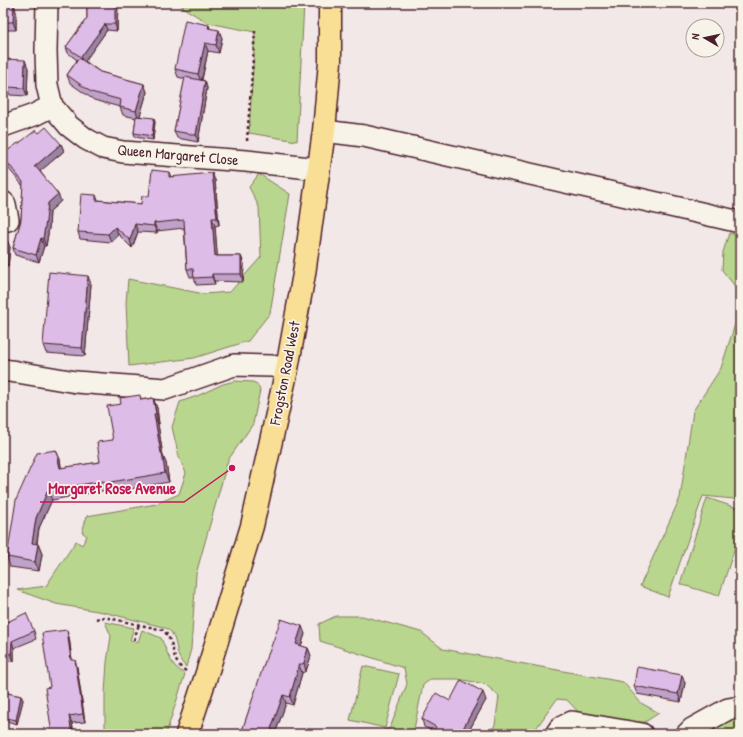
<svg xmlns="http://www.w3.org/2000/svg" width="743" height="737" viewBox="0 0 743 737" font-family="'Patrick Hand',sans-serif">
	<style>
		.green { fill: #b9d68e; stroke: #827a5c }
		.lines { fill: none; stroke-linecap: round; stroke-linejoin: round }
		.minor-casing { stroke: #4a1f2b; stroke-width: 24 }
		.major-casing { stroke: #4a1f2b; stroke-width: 25 }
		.path { stroke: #4a1f2b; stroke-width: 2.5; stroke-dasharray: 3 3; stroke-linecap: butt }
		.minor { stroke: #f7f3e8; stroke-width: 21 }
		.major { stroke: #f9df96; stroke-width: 22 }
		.wall { fill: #bea2c8; stroke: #4a1f2b }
		.shaded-wall { fill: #9b84a2; stroke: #4a1f2b }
		.building { fill: #ddbce8; stroke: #4a1f2b }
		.labels { text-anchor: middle; stroke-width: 3.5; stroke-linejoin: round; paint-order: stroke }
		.street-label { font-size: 15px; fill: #4a1f2b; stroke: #f7f3e8 }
		.leader { fill: none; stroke: #c2185b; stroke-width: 1.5 }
		.callout-dot { fill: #c2185b; stroke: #f7f3e8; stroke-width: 1.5 }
		.callout-label { font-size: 16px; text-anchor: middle; font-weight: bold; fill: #c2185b; stroke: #f7f3e8; stroke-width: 3.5; stroke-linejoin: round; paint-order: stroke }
	</style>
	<rect width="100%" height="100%" fill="#f2e8e8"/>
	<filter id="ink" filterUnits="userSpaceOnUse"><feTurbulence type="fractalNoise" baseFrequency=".025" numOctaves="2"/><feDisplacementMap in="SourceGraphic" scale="8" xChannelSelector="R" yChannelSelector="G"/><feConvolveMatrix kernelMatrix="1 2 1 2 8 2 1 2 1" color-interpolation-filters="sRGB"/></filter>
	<g filter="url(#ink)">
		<g class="green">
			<polygon points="183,3 304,3 297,141 249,133 255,32 208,23 182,7"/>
			<polygon points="259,174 290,194 270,313 248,341 194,358 129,366 126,303 128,279 204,294 230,292 261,257 259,207 249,187"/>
			<polygon points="729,233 740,236 740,501 734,499 703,496 668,597 640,586 680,498 693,411 721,368 737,318 740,301 734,285 722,270 723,252"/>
			<path d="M235 381 253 382 257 384 260 390 253 424 228 460 196 574 191 649 186 667C174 656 179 644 171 632 169 630 166 628 163 627L103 612 56 604 17 590 46 586 76 541 82 545 87 536 82 532 87 516 156 504 179 494 186 473 179 457 172 427 180 402 197 396 223 384Z"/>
			<polygon points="707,498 740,509 740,532 719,596 680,584"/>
			<polygon points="336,616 362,616 421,632 443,649 623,682 641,703 659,713 645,722 605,723 586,720 567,700 557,699 532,734 488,734 495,725 499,696 485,684 458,679 431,679 423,685 413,734 374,734 390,728 407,684 404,668 320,641 319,624"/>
			<path d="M105 622 134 628 130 640 138 642 142 630 161 638C168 653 170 666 185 674L166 734H105V693L107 662 111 636Z"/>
			<polygon points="363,666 399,674 385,728 350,720"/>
			<polygon points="740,717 740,734 704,734 714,726"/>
		</g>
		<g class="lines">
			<defs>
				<g id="minor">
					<polyline points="47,3 46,51 47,85 52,106 69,126 86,139 103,148 123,152 246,161 319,169"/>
					<polyline points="3,126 34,115 52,106"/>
					<polyline points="324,131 364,136 740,222"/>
					<polyline points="3,202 5,204 8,220"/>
					<polyline points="3,370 17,372 76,382 165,389 234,365 272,366 287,369"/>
					<polyline points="556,734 560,728 572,722 642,734"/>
					<polyline points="687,734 692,729 728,709 740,707"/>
				</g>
				<polyline id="major" points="187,734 208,670 252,526 287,369 304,274 324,131 330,62 330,3"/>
			</defs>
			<use href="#minor" class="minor-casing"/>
			<use href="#major" class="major-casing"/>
			<g class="path">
				<polyline points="247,141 255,31"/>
				<path d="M96 619 104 617 163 630C165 632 168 635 169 638 175 650 172 663 186 671"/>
				<polyline points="134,640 139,624"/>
			</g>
			<use href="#minor" class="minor"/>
			<use href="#major" class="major"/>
		</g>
		<g class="wall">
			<polygon points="3,3 11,3 11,4 14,4 16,12 16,30 3,30"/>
			<polygon points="76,3 118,3 117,31 107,30 85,61 100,72 144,84 147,92 140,116 155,122 153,140 135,137 134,133 136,118 123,115 120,107 94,100 70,83 67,75 77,60 68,53 66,47 87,18 87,4"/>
			<polygon points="209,25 210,28 222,38 219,53 208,51 202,80 205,81 207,88 198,142 177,138 174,131 185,79 178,77 175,69"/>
			<polygon points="3,59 28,68 27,96 10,95 8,91 3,91"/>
			<polygon points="39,133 61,144 64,151 40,171 61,201 50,211 49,228 46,246 44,246 39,262 15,255 13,248 21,220 23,186 4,163 3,159 3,154"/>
			<polygon points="169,172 171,177 215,180 219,225 215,226 217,256 241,256 244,264 243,282 214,281 215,284 196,285 194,277 190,277 187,269 184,228 157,231 157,233 138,232 132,248 118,234 111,242 80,239 78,232 96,195 98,200 141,204 149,196"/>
			<polygon points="3,240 10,247 8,267 3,267"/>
			<polygon points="91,284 85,356 46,353 43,345"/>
			<polygon points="153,398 157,408 159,424 158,424 163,456 166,463 169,482 108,493 107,490 52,500 39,528 37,544 38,544 42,554 39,571 10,567 7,557 60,459 61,468 100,462 113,440 142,400"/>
			<polygon points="3,624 34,631 36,639 14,648 14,661 3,661"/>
			<polygon points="305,634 301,646 308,648 311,656 306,671 302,673 293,705 286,703 275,734 241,734 268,655"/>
			<polygon points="69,637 72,660 77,667 85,722 72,723 74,734 52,734"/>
			<polygon points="685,683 681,702 637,694 634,686"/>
			<polygon points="3,692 21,696 23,700 17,724 3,720"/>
			<polygon points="486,700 467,734 432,734 433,731 424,727 422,719 450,701"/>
		</g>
		<g class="shaded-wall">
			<polygon points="115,3 118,3 117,31 115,24"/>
			<polygon points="14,4 16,12 16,30 13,22"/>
			<polygon points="105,24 107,30 83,64 81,57"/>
			<polygon points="219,30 222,38 219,53 216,45"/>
			<polygon points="205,43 208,51 201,82 198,74"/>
			<polygon points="25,60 28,68 27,96 24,88"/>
			<polygon points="205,81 207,88 198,142 196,135"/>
			<polygon points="144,84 147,92 139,119 136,111"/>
			<polygon points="154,118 155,122 153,140 152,136"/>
			<polygon points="61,144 64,151 37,174 34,167"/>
			<polygon points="212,173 215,180 219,225 217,218"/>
			<polygon points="58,194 61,201 50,211 49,228 46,246 43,239 48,203"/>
			<polygon points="212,218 215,226 218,263 215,256"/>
			<polygon points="154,223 157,231 157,233 154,226"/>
			<polygon points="135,224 138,232 132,248 130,240"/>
			<polygon points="115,227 118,234 111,242 108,234"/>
			<polygon points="41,238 44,246 39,262 36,255"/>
			<polygon points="7,240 10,247 8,267 5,260"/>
			<polygon points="241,256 244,264 243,282 241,274"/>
			<polygon points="212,274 214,281 215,284 212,277"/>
			<polygon points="88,276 91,284 85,356 82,348"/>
			<polygon points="153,398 157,408 159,424 156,414"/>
			<polygon points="154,414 158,424 163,456 166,463 169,482 165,473 161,453"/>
			<polygon points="56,450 60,459 63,478 60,468"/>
			<polygon points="48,490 52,500 39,528 35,553 32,543 36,518"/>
			<polygon points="38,544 42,554 39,571 35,562"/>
			<polygon points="302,626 305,634 299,652 296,644"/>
			<polygon points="67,630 69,637 73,667 71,660"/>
			<polygon points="12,641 14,648 14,661 11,654"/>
			<polygon points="308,648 311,656 306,671 304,663"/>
			<polygon points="75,660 77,667 85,722 83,714"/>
			<polygon points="299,665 302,673 293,705 290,697"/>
			<polygon points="682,675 685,683 681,702 678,694"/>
			<polygon points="483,692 486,700 467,734 460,734"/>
			<polygon points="283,695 286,703 275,734 272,734 271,729"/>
			<polygon points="21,696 23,700 17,724 16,720"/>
			<polygon points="69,716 72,723 74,734 72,734"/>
		</g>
		<g class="building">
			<polygon points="3,3 14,4 13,22 3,22"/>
			<polygon points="87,3 115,3 115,24 105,24 81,57 66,47 87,18"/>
			<polygon points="185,20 209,25 208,28 219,30 216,45 205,43 198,74 175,69"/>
			<polygon points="79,58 100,72 144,84 136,111 120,107 121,100 91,92 67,75"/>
			<polygon points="3,59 25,60 24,88 7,87 7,84 3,83"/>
			<polygon points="185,77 205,81 196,135 174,131"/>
			<polygon points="136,116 154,118 152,136 134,133"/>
			<polygon points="46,127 61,144 34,167 36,167 58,194 48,203 46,221 43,239 41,238 36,255 13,248 21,220 23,182 3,157 3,154 18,143 18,144 36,130 39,133"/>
			<polygon points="152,170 169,172 169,177 212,173 217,218 212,218 215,256 241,256 241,274 212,274 212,277 194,278 193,269 187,269 184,220 154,223 154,226 135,224 130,240 115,227 108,234 78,232 81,194 96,195 96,200 141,204 142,196 149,196"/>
			<polygon points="3,240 7,240 5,260 3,260"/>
			<polygon points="49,272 88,276 82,348 43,345"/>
			<polygon points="140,395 141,400 153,398 156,414 154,414 161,453 162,453 165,473 105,483 104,481 48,490 36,518 32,543 38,544 35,562 7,557 16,500 37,453 56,450 60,468 100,462 97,442 113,440 107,406 121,404 120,398"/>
			<polygon points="26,613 34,631 12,641 11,654 3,653 3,624"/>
			<polygon points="281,619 302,626 296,644 308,648 304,663 299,665 290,697 283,695 271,729 273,730 272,734 241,734 267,655 268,655"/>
			<polygon points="67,630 71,660 75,660 83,714 69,716 72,734 52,734 45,688 50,687 42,633"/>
			<polygon points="637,667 682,675 678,694 634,686"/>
			<polygon points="461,680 483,692 460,734 432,734 436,727 422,719 436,693 450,701"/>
			<polygon points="3,692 21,696 16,720 3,717"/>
		</g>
	</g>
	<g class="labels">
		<g class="street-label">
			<text transform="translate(178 155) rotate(5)" y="5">Queen Margaret Close</text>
			<text transform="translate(285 373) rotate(-79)" y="5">Frogston Road West</text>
		</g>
	</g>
	<path class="leader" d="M232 468L184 502H40"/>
	<circle class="callout-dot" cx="232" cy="468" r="4"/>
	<g class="callout-label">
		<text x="112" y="494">Margaret Rose Avenue</text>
	</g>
	<rect width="743" height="737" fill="none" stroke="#f7f3e8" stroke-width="16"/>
	<rect x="8" y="8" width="727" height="721" fill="none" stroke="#4a1f2b" stroke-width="1.5" filter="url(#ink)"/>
	<g transform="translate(705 38) rotate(279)"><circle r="19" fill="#f7f3e8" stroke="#b29e9c"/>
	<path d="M0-3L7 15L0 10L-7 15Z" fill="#4a1f2b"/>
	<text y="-6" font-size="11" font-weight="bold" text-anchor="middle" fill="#4a1f2b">N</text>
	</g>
</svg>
